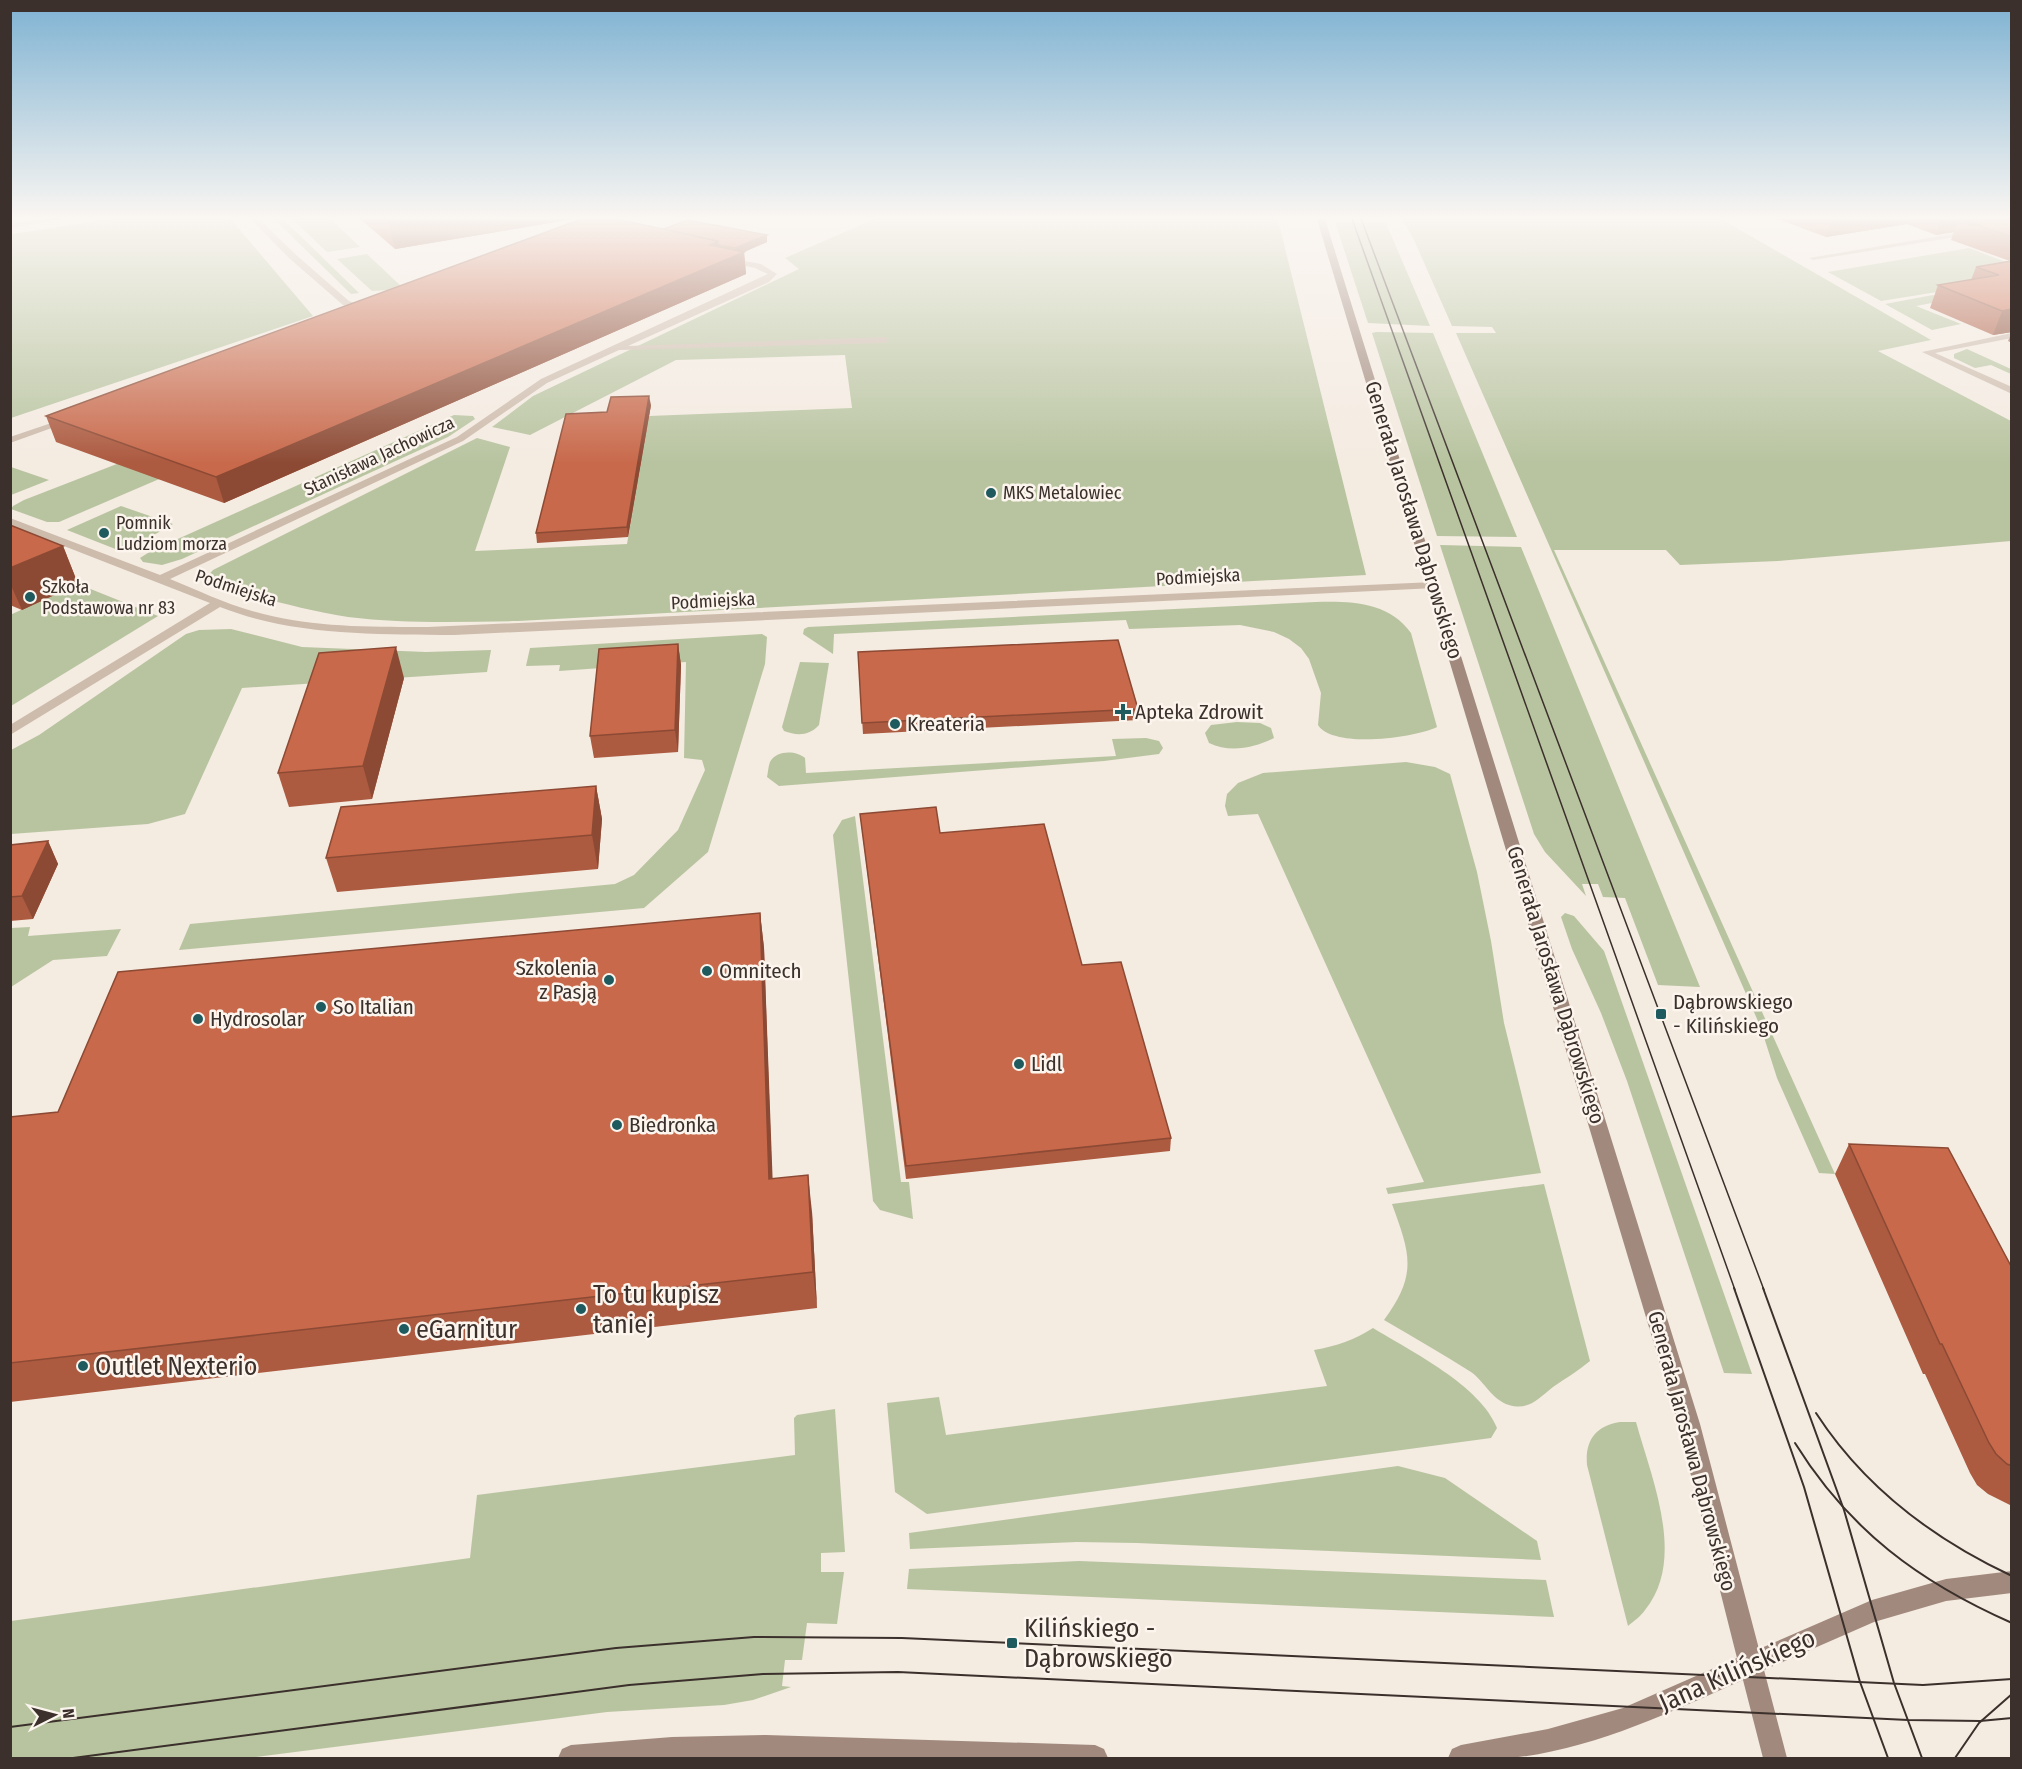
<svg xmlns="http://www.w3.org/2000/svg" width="2022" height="1769" viewBox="0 0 2022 1769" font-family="'Fira Sans Condensed',sans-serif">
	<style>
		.green { fill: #b8c4a0 }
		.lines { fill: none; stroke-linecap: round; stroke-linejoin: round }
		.street { fill: #cdbbac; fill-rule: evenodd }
		.secondary { fill: #a18a7d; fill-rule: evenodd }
		.tram-far1 { stroke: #3b302b; stroke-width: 1.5 }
		.tram { stroke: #3b302b; stroke-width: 2 }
		.wall { fill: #ac5a40 }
		.shaded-wall { fill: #8c4a34 }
		.building { fill: #c8694b; stroke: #8c4a34; stroke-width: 1.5 }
		.poi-dot { fill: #1f5a5e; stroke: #fbf5ee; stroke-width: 2 }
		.labels { text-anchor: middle; stroke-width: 5; stroke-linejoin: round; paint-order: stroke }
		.far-street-label { font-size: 18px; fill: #3b302b; stroke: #fbf5ee }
		.far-poi-label { font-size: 18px; fill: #3b302b; stroke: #fbf5ee; text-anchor: start }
		.street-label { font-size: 21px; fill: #3b302b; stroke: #fbf5ee }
		.poi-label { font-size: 21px; fill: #3b302b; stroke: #fbf5ee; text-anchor: start }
		.near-poi-label { font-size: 26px; fill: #3b302b; stroke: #fbf5ee; text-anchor: start }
		.near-street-label { font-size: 26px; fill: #3b302b; stroke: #fbf5ee }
	</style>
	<rect width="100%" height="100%" fill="#f4ebe1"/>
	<g class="green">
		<polygon points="132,216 228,216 313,316 11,418 11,234"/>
		<polygon points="271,216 280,216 359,293 351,294"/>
		<polygon points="289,216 328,216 360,247 327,252"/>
		<path d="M881 216H1277L1366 575 518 621C462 622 404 624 348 617 303 610 259 597 214 585L205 579 213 570 477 438 510 447 475 551 627 544 649 416 852 408 845 355 676 360 530 435 492 427 533 396 799 269 785 258Z"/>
		<polygon points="1400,216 1716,216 1931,340 1878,351 2011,421 2011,541 1778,561 1680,565 1666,550 1554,550 1835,1174 1819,1173 1777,1078 1761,1028 1456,333 1496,333 1492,327 1452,326 1414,240"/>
		<polygon points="1335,222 1386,223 1430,326 1368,323"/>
		<polygon points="1969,248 2011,264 2012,280 1881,301 1828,272"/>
		<polygon points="367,254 404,289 372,291 337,259"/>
		<polygon points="1933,295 1937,297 1937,302 1916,306 1961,324 1932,330 1885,304"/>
		<polygon points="1376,332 1433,333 1517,537 1437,536 1372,333"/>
		<polygon points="1967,349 2011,369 2011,374 1991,365 1975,368 1954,358 1954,354"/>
		<polygon points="295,395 327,407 59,522 47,522 11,509 13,506 24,500"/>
		<polygon points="454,415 473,416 475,419 448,437 182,559 162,565 143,562 140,558 151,551"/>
		<polygon points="11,467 49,480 11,495"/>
		<polygon points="121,506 173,524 145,540 150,542 123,552 67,530"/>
		<polygon points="1440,545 1521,547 1700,987 1658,985 1625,898 1603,897 1598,884 1582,884 1586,896 1545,852 1534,834"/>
		<polygon points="78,584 158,616 11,706 10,615"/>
		<path d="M1316 602C1351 601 1389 602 1411 633L1437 727C1415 738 1333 749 1318 725L1321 693 1309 659 1301 648 1289 639 1274 632 1240 625 1129 629 1126 620 834 634 833 654 803 634 804 629 808 627Z"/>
		<polygon points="231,629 302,647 426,652 491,650 487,672 242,688 185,814 148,824 11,834 11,750 39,735 186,634 199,630"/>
		<polygon points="762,634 767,637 765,664 708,852 644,908 179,950 190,924 615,884 634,875 678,830 705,770 702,760 684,758 686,662 559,671 560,665 526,666 530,648"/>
		<path d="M800 662 829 663 819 725C809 736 797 736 784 731L782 727Z"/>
		<path d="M1237 722 1260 723 1271 728 1274 738C1254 748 1230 753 1209 743L1205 733 1211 725Z"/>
		<path d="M1146 738 1159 741 1163 748 1159 754 1104 761 779 786 767 777C768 773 768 767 770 762 776 750 796 750 805 758L806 773 1116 756 1112 739Z"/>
		<polygon points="1406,762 1435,767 1450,774 1477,872 1491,941 1504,1023 1541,1173 1388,1194 1386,1188 1424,1182 1258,814 1228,816 1225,806 1227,794 1238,783 1263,773"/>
		<polygon points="855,816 901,1182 909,1182 913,1219 880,1210 873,1201 833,835 842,820"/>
		<polygon points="1565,913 1574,916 1604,951 1752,1374 1724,1373 1627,1081 1601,1013 1572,949 1561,917"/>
		<polygon points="30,927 28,936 121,929 107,956 53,960 11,987 11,928"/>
		<path d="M1544 1184 1590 1361C1578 1371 1566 1378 1553 1387 1539 1398 1529 1411 1509 1405 1492 1400 1484 1381 1471 1372 1443 1354 1413 1337 1384 1320 1418 1274 1410 1254 1392 1204Z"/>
		<path d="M1373 1328C1411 1351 1481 1386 1497 1428L1491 1438 927 1514 895 1492 887 1403 939 1397 946 1435 1327 1386 1314 1350C1337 1346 1354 1340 1373 1328Z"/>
		<polygon points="835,1409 845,1552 821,1553 821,1572 844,1572 837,1624 807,1623 802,1660 785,1660 782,1686 791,1687 753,1700 724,1705 607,1712 249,1758 11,1758 11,1621 470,1558 477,1495 795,1455 794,1418 797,1415"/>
		<path d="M1620 1422H1636C1651 1477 1687 1559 1645 1610 1641 1616 1634 1621 1628 1626L1587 1465C1585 1441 1595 1426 1620 1422Z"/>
		<polygon points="1398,1466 1445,1478 1537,1541 1541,1560 1137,1543 1077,1542 910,1549 909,1533"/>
		<polygon points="1079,1561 1546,1580 1554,1617 907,1589 909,1569"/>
	</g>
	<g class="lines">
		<g class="street">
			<polygon points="65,216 83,216 10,228 10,224"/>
			<polygon points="248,216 256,216 295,254 349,301 371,309 371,313 343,305 289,258"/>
			<polygon points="2012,224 2012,228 1813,260 1809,258"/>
			<path d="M723 257 761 264 777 274 769 282 628 346 885 337 889 340 885 343 619 350 547 383 463 441 170 579C197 590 224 603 252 611 308 628 371 627 428 627L1435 582 1441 585 1435 588 454 635C376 634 294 636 220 607L10 735V725L210 603 10 525V518L160 575 457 437 541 379 768 274 755 268 723 261Z"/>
			<polygon points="2012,333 2012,338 1935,353 2012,387 2012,394 1922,352"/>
			<polygon points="66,418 74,420 10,443 10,437"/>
		</g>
		<g class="secondary">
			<path d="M1316 216H1324L1700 1424 1759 1649 1872 1600 1946 1579 2012 1571V1593L1946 1601 1874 1622 1764 1670 1787 1758H1763L1743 1680C1650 1721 1553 1769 1448 1758L1452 1749 1461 1745 1548 1729 1623 1708 1737 1658 1678 1424Z"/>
			<polygon points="766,1735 1095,1745 1104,1749 1108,1758 558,1758 562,1749 571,1745 672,1737"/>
		</g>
		<g class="tram-far1">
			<polyline points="1351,216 1735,1290"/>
			<polyline points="1360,216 1764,1290"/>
		</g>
		<g class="tram">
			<polyline points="1734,1288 1804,1487 1860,1682 1888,1758"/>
			<polyline points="1763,1288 1844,1510 1894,1683 1922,1758"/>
			<path d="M1816 1413C1864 1487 1933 1539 2012 1576"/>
			<path d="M1795 1443C1849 1530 1919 1582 2012 1623"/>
			<polyline points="10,1727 616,1648 754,1637 902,1638 1923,1685 2012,1679"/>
			<polyline points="73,1758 629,1685 763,1674 898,1672 1908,1720 1980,1721 2012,1718"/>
			<polyline points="1955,1758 1979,1723 2012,1694"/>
		</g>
	</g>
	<g class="wall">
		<polygon points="357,216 585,216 585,217 395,249"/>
		<polygon points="1770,216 2012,216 2012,332 1993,335 1930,308 1938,285 1971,280 1976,267 2010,261 1951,240 1954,232 1936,235 1907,224 1826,237"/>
		<polygon points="664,229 767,242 744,252 746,274 224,503 56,442 46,416"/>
		<polygon points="2012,332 2012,343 2008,341"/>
		<polygon points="651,405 628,537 537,543 536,533 607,412"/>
		<polygon points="10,525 63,546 78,584 22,610 10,605"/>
		<polygon points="678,644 681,665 678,752 594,758 590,736"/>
		<polygon points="858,652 1138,709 1138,720 863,734"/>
		<polygon points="404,678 372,799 289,807 278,773"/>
		<polygon points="596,786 602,819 598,869 337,892 326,858"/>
		<polygon points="860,814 940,833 1082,965 1171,1138 1170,1151 906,1179"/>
		<polygon points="48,841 58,864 33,919 10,921 10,845"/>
		<polygon points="760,913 764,948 772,1179 812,1212 817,1308 10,1402 10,1117 58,1112"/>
		<polygon points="1849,1144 2012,1268 2012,1506 1988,1494 1977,1485 1970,1473 1925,1374 1923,1374 1835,1174"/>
	</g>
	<g class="shaded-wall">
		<polygon points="387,216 585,216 585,217 395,249"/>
		<polygon points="1832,216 1909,216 1907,224 1826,237"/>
		<polygon points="1942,216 2012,216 1958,218 1954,232 1936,235"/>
		<polygon points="767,235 767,242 744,252 746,274 224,503 216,477 710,245 718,241 720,262 735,256 735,248"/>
		<polygon points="2012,309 2012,332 1993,335 2002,311"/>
		<polygon points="649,396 651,405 628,537 627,527"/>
		<polygon points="63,546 78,584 22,610 10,583 10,568"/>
		<polygon points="678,644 681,665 678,752 675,730"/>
		<polygon points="396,647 404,678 372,799 363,766"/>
		<polygon points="596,786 602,819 598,869 592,835"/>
		<polygon points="48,841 58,864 33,919 22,896"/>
		<polygon points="760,913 764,948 774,1216 769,1179"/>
		<polygon points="808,1175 812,1212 817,1308 813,1272"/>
	</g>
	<g class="building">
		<polygon points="590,216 602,216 718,241 710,245 744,252 216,477 46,416"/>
		<polygon points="1974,216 2012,216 2012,237 1958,218"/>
		<polygon points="687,220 767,235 735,248 718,245 718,241 664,229"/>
		<polygon points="2012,261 2012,309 2002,311 1938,285 1999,275 1976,267"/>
		<polygon points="649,396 627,527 536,533 566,414 607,412 611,397"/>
		<polygon points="10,525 63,546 10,568"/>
		<polygon points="1118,640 1138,709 862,723 858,652"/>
		<polygon points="678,644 675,730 590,736 599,649"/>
		<polygon points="396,647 363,766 278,773 319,653"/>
		<polygon points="596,786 592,835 326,858 341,807"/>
		<polygon points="936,807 940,833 1044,824 1082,965 1121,962 1171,1138 906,1166 860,814"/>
		<polygon points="48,841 22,896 10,897 10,845"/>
		<polygon points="760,913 769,1179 808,1175 813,1272 10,1363 10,1117 58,1112 118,972"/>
		<polygon points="1849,1144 1948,1148 2012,1268 2012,1466 2007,1464 1996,1454 1989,1443 1942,1344 1940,1344"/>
	</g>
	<linearGradient id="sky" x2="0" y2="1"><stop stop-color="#7eb2d2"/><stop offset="0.47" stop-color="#faf6f2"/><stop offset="1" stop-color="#faf6f2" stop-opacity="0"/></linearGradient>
	<rect width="2022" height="463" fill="url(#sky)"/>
	<g class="poi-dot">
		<circle cx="991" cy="493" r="6"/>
		<circle cx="104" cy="533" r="6"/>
		<circle cx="30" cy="597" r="6"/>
		<path d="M1120 703h6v6h6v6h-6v6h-6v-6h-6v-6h6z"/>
		<circle cx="895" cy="724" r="6"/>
		<circle cx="707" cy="971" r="6"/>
		<circle cx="609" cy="980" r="6"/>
		<circle cx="321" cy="1007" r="6"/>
		<rect x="1655" y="1008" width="12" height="12" rx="3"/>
		<circle cx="198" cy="1019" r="6"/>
		<circle cx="1019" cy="1064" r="6"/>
		<circle cx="617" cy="1125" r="6"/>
		<circle cx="581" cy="1309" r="6"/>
		<circle cx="404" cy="1329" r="6"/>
		<circle cx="83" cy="1366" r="6"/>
		<rect x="1006" y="1637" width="12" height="12" rx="3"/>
	</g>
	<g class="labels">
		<g class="far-street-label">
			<text transform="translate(379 456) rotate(-25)" y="6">Stanisława Jachowicza</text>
			<text transform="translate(1198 577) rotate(-3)" y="6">Podmiejska</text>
			<text transform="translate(236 588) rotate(18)" y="6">Podmiejska</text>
			<text transform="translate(713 601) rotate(-3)" y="6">Podmiejska</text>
		</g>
		<g class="far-poi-label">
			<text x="1003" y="499">MKS Metalowiec</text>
			<text x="116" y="529">Pomnik<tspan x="116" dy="21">Ludziom morza</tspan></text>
			<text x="42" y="593">Szkoła<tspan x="42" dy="21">Podstawowa nr 83</tspan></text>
		</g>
		<g class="street-label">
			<text transform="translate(1414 520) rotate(73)" y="7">Generała Jarosława Dąbrowskiego</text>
			<text transform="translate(1556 985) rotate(73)" y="7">Generała Jarosława Dąbrowskiego</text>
			<text transform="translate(1692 1451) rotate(75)" y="7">Generała Jarosława Dąbrowskiego</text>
		</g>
		<g class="poi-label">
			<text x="1135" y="719">Apteka Zdrowit</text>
			<text x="907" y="731">Kreateria</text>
			<text x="597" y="975" text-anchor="end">Szkolenia<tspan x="597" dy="24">z Pasją</tspan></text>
			<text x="719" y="978">Omnitech</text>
			<text x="1673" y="1009">Dąbrowskiego<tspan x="1673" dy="24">- Kilińskiego</tspan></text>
			<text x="333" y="1014">So Italian</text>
			<text x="210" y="1026">Hydrosolar</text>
			<text x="1031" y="1071">Lidl</text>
			<text x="629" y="1132">Biedronka</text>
		</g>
		<g class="near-poi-label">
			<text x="593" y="1303">To tu kupisz<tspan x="593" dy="30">taniej</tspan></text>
			<text x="416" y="1338">eGarnitur</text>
			<text x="95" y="1375">Outlet Nexterio</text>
			<text x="1024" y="1637">Kilińskiego -<tspan x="1024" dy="30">Dąbrowskiego</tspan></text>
		</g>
		<g class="near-street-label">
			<text transform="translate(1737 1670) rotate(-24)" y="9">Jana Kilińskiego</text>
		</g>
	</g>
	<rect width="2022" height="1769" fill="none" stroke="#3b302b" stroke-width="24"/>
	<g transform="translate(54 1715) rotate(84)" stroke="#fbf5ee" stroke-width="4.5" paint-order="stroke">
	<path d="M0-4.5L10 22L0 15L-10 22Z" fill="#3b302b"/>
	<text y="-9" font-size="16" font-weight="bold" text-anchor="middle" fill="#3b302b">N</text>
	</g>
</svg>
